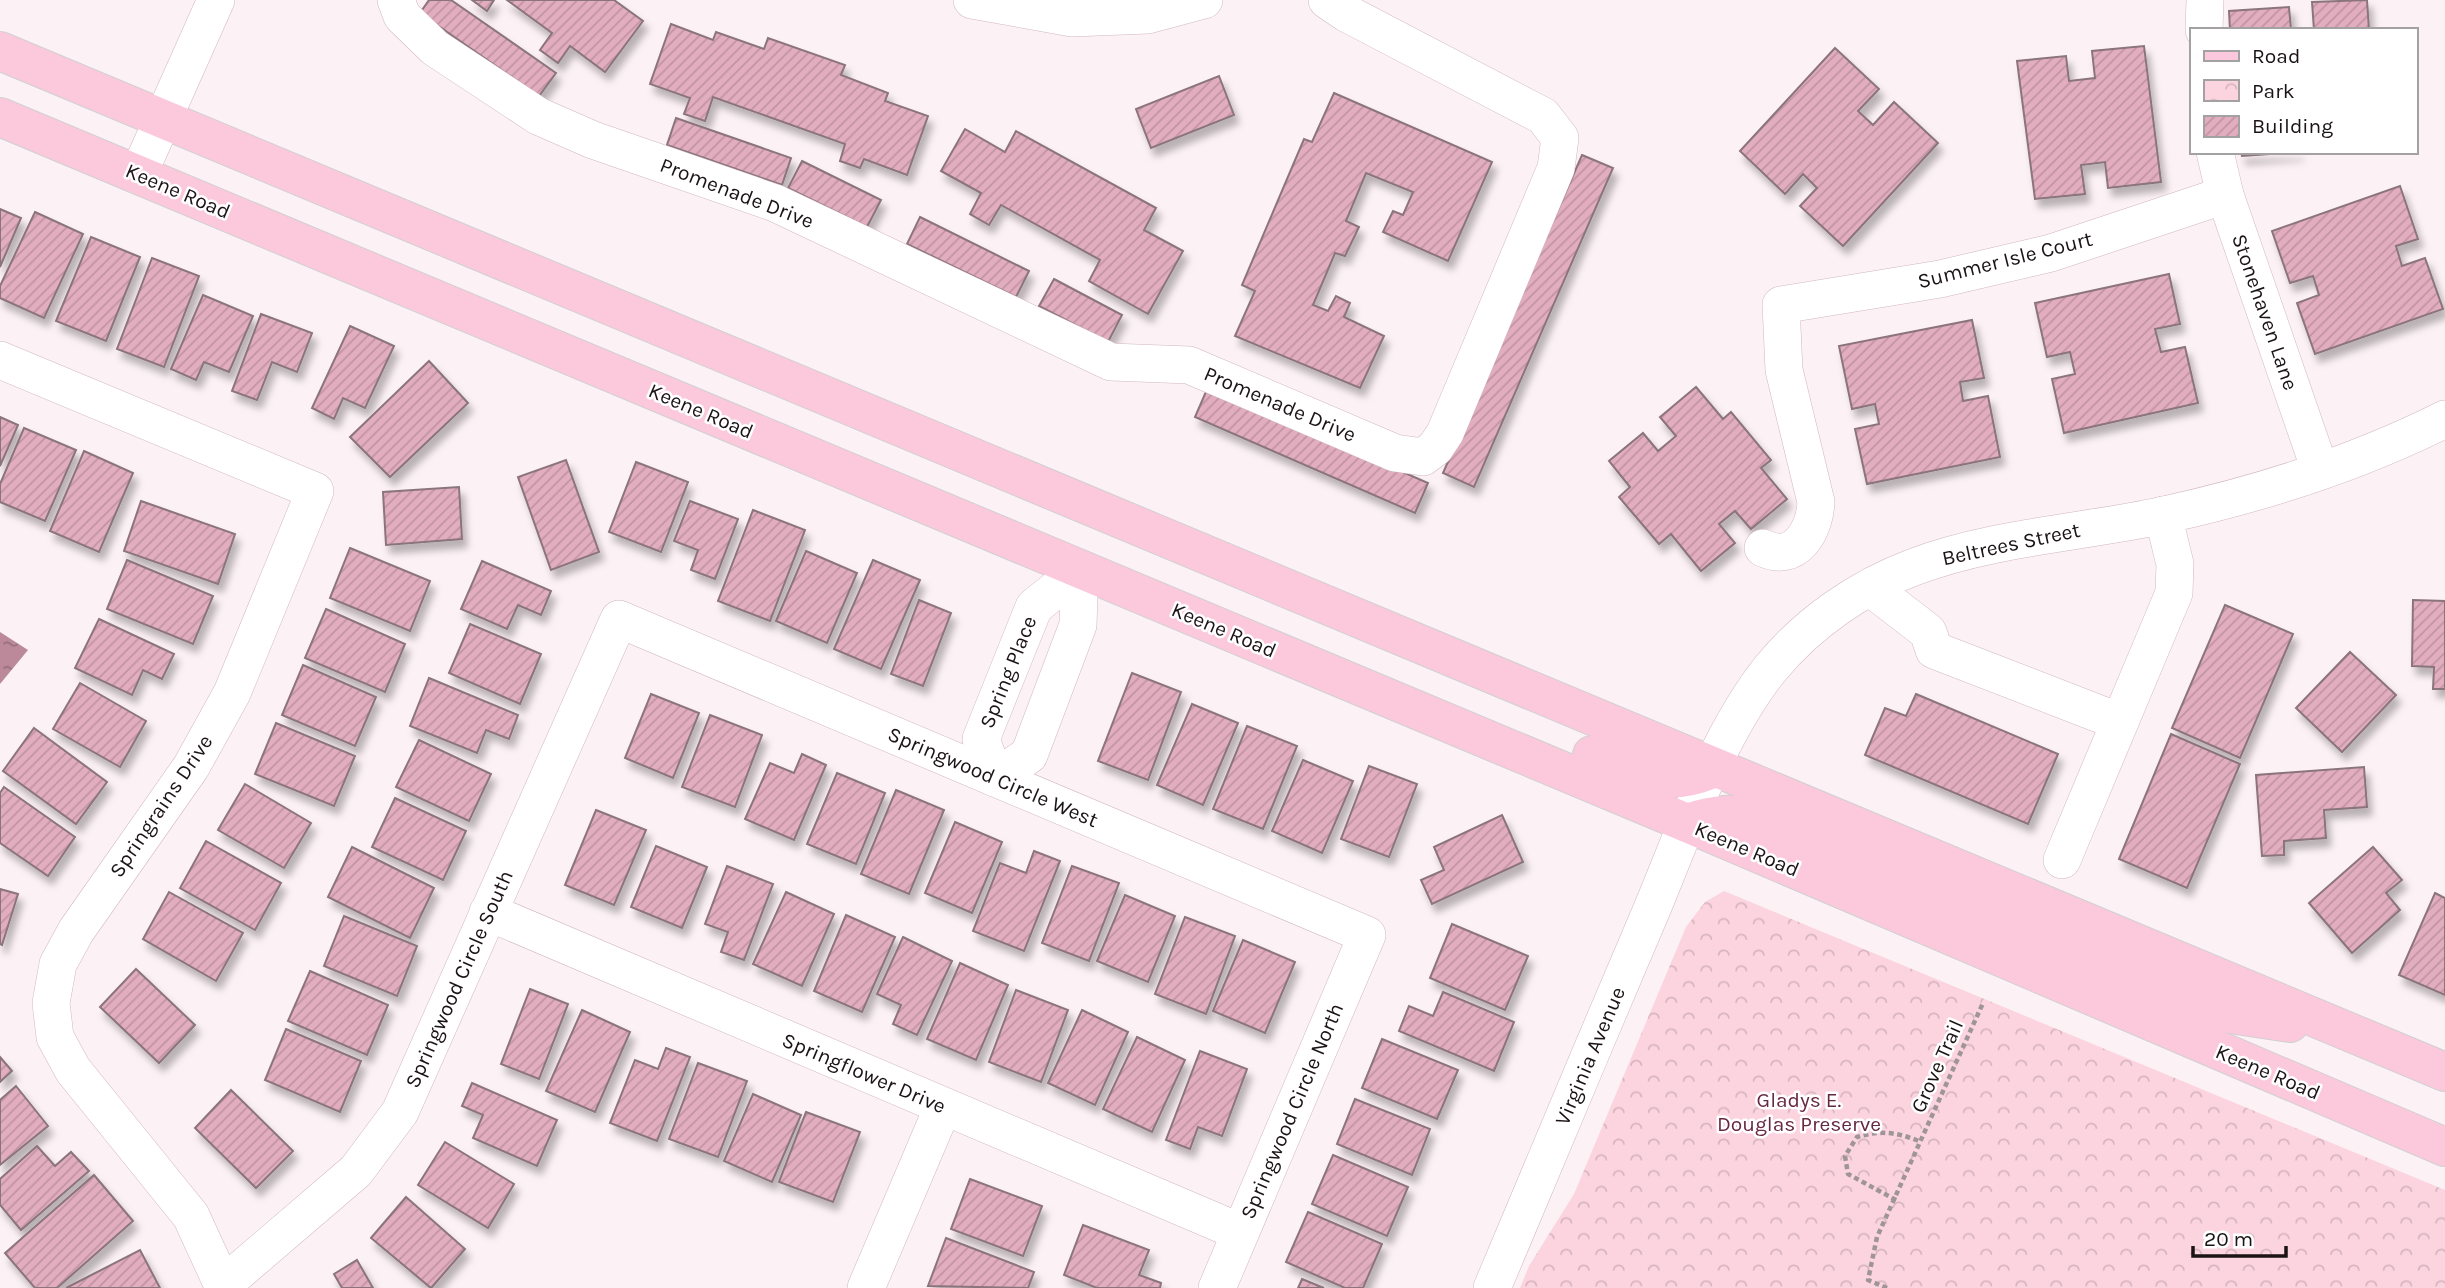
<svg xmlns="http://www.w3.org/2000/svg" width="2445" height="1288" viewBox="0 0 2445 1288" font-family="Karla,sans-serif">
	<style>
		.park { fill: url(#park-crowns) }
		.water { fill: url(#water-ripples) }
		.building { fill: url(#building-hatch); stroke: #8b747b; stroke-width: 2; filter: url(#shadow) }
		.lines { fill: none; stroke-linecap: round; stroke-linejoin: round }
		.minor-casing { stroke: #d1b8c0; stroke-width: 38 }
		.major-casing { stroke: #d1d0d0; stroke-width: 40 }
		.path { stroke: #9f9599; stroke-width: 4.5; stroke-dasharray: 5 3.5; stroke-linecap: butt }
		.minor { stroke: #fff; stroke-width: 37 }
		.major { stroke: #fbc9db; stroke-width: 38 }
		.labels { text-anchor: middle; stroke-width: 5; stroke-linejoin: round; paint-order: stroke }
		.street-label { font-size: 21px; fill: #1b1316; stroke: #fff }
		.park-label { font-size: 21px; fill: #672842; stroke: #fff }
	</style>
	<defs>
		<pattern id="park-crowns" width="20" height="18" patternUnits="userSpaceOnUse" patternTransform="scale(1.75)"><rect width="20" height="18" fill="#fbd4e0"/><path d="M2 6a3 3 0 1 1 6 0M12 15a3 3 0 1 1 6 0" fill="none" stroke="#d7b5bf"/></pattern>
		<pattern id="water-ripples" width="26" height="14" patternUnits="userSpaceOnUse" patternTransform="scale(1.75)"><rect width="26" height="14" fill="#bb899a"/><path d="M2 4q2-2 4 0t4 0M15 11q2-2 4 0t4 0" fill="none" stroke="#976f7d"/></pattern>
		<pattern id="building-hatch" width="6" height="6" patternUnits="userSpaceOnUse" patternTransform="scale(1.75)"><rect width="6" height="6" fill="#e2adbf"/><path d="M-1 1l2-2M0 6l6-6M5 7l2-2" fill="none" stroke="#c194a3"/></pattern>
		<filter id="shadow"><feDropShadow dx="4.5" dy="8" stdDeviation="3.5" flood-color="#0004"/></filter>
	</defs>
	<rect width="100%" height="100%" fill="#fcf1f5"/>
	<polygon class="park" points="1724,891 2445,1190 2445,1288 1520,1288 1529,1266 1574,1194 1686,927 1705,902"/>
	<polygon class="water" points="0,632 28,650 0,684"/>
	<g class="building">
		<polygon points="429,0 451,0 556,73 539,96 420,13"/>
		<polygon points="472,0 494,0 487,11"/>
		<polygon points="507,0 614,0 643,21 605,72 570,46 558,63 540,50 552,33"/>
		<polygon points="2367,0 2369,30 2314,30 2312,2"/>
		<polygon points="2289,7 2291,30 2230,30 2229,11"/>
		<polygon points="671,24 713,40 716,32 764,49 768,38 845,65 841,75 888,93 885,101 928,116 907,175 864,159 860,168 840,161 845,144 713,97 705,121 684,114 690,98 650,84"/>
		<polygon points="2144,46 2161,182 2108,188 2105,162 2081,165 2085,194 2035,199 2017,61 2066,56 2069,81 2095,78 2092,51"/>
		<polygon points="1835,48 1879,89 1858,111 1873,125 1894,102 1938,143 1843,246 1800,206 1817,188 1803,174 1785,194 1740,151"/>
		<polygon points="1219,76 1234,115 1151,148 1136,109"/>
		<polygon points="1334,93 1492,162 1448,261 1383,232 1393,211 1403,215 1413,192 1366,173 1346,221 1359,227 1345,256 1335,253 1313,305 1328,311 1336,296 1350,303 1344,317 1384,336 1360,388 1235,336 1255,291 1242,285 1304,139 1312,142"/>
		<polygon points="676,118 791,158 782,185 667,145"/>
		<polygon points="965,129 1005,152 1016,131 1156,208 1144,230 1183,251 1148,314 1089,281 1100,260 1001,205 989,225 970,214 981,193 941,171"/>
		<polygon points="2241,152 2300,152 2242,156"/>
		<polygon points="1582,155 1613,168 1474,487 1443,473"/>
		<polygon points="802,161 881,200 867,227 788,188"/>
		<polygon points="2400,186 2418,239 2396,246 2402,266 2425,258 2443,309 2315,354 2297,303 2319,295 2313,276 2290,283 2272,231"/>
		<polygon points="0,209 21,218 0,267"/>
		<polygon points="35,212 83,234 44,318 0,298 0,286"/>
		<polygon points="920,217 1029,271 1016,297 907,244"/>
		<polygon points="91,237 140,257 106,341 56,321"/>
		<polygon points="152,258 199,276 164,367 117,349"/>
		<polygon points="2169,274 2180,324 2155,329 2161,352 2185,347 2198,403 2064,433 2052,379 2075,374 2070,352 2047,357 2035,303"/>
		<polygon points="1054,279 1122,315 1108,342 1039,306"/>
		<polygon points="203,295 253,316 229,372 204,362 196,380 171,369"/>
		<polygon points="261,314 312,333 297,372 272,362 257,400 232,391"/>
		<polygon points="1972,320 1984,378 1960,382 1963,401 1988,396 2000,457 1867,484 1855,429 1879,424 1875,404 1852,409 1839,346"/>
		<polygon points="350,326 394,346 365,408 343,398 334,419 312,408"/>
		<polygon points="429,361 468,403 390,477 350,437"/>
		<polygon points="1208,387 1428,483 1415,513 1195,417"/>
		<polygon points="1696,387 1723,419 1731,412 1771,460 1761,468 1787,499 1751,529 1735,511 1719,524 1735,543 1701,571 1671,534 1659,544 1619,497 1630,487 1609,461 1643,433 1658,451 1676,436 1660,417"/>
		<polygon points="0,417 18,425 0,466"/>
		<polygon points="24,428 76,450 45,521 0,502 0,484"/>
		<polygon points="84,451 133,473 99,552 50,531"/>
		<polygon points="566,460 599,552 551,570 518,477"/>
		<polygon points="636,462 688,482 661,552 609,532"/>
		<polygon points="459,487 462,539 386,545 383,492"/>
		<polygon points="141,501 235,534 218,584 124,551"/>
		<polygon points="690,501 738,519 715,579 691,570 698,550 674,541"/>
		<polygon points="753,510 805,530 770,621 718,601"/>
		<polygon points="350,548 430,581 410,631 330,598"/>
		<polygon points="806,551 857,573 827,643 776,621"/>
		<polygon points="127,560 213,596 193,644 107,609"/>
		<polygon points="873,560 920,580 881,669 834,649"/>
		<polygon points="482,561 551,591 541,615 518,605 507,629 461,609"/>
		<polygon points="919,600 951,613 923,686 891,674"/>
		<polygon points="2413,600 2445,601 2445,689 2433,689 2434,667 2412,666"/>
		<polygon points="2225,605 2293,634 2240,758 2172,728"/>
		<polygon points="326,609 405,644 385,692 305,658"/>
		<polygon points="99,619 174,654 162,679 143,670 132,695 75,668"/>
		<polygon points="470,624 541,654 520,704 449,673"/>
		<polygon points="2350,652 2396,695 2342,752 2296,708"/>
		<polygon points="303,665 376,697 355,746 282,715"/>
		<polygon points="1132,673 1181,692 1148,780 1098,761"/>
		<polygon points="429,678 518,715 509,739 486,730 477,753 410,726"/>
		<polygon points="80,683 146,721 120,767 53,729"/>
		<polygon points="651,694 699,713 673,778 625,758"/>
		<polygon points="1916,694 2058,754 2028,824 1865,755 1885,708 1906,716"/>
		<polygon points="1192,704 1238,723 1203,805 1157,785"/>
		<polygon points="710,715 762,735 735,807 682,787"/>
		<polygon points="276,723 355,756 334,806 255,774"/>
		<polygon points="1247,726 1297,746 1263,829 1213,809"/>
		<polygon points="34,728 107,782 76,824 3,771"/>
		<polygon points="2171,734 2240,764 2187,888 2119,859"/>
		<polygon points="419,740 491,774 469,821 396,787"/>
		<polygon points="802,754 826,765 794,840 745,819 770,763 794,773"/>
		<polygon points="1303,760 1353,781 1322,853 1272,831"/>
		<polygon points="1369,766 1417,784 1389,857 1341,839"/>
		<polygon points="2364,767 2367,807 2324,810 2326,838 2284,841 2284,855 2262,856 2256,775"/>
		<polygon points="837,773 885,793 856,864 807,844"/>
		<polygon points="245,784 311,823 284,868 218,830"/>
		<polygon points="4,787 75,837 48,876 0,843 0,793"/>
		<polygon points="896,790 944,810 909,894 861,874"/>
		<polygon points="395,798 466,831 443,880 372,847"/>
		<polygon points="596,810 646,830 614,905 565,885"/>
		<polygon points="1502,815 1523,862 1432,904 1421,880 1444,870 1434,847"/>
		<polygon points="955,822 1002,842 972,913 925,893"/>
		<polygon points="206,841 281,883 255,930 180,888"/>
		<polygon points="656,846 707,867 682,928 631,907"/>
		<polygon points="352,847 434,888 410,938 328,897"/>
		<polygon points="2373,847 2402,880 2386,893 2400,910 2352,953 2309,903"/>
		<polygon points="1034,851 1060,861 1024,951 973,931 1000,863 1026,873"/>
		<polygon points="727,866 773,884 744,960 721,952 728,932 705,924"/>
		<polygon points="1072,866 1119,883 1089,961 1042,943"/>
		<polygon points="0,889 18,894 2,945 0,944"/>
		<polygon points="169,892 243,933 216,981 143,939"/>
		<polygon points="786,892 834,914 802,986 753,964"/>
		<polygon points="2435,893 2445,898 2445,995 2399,975"/>
		<polygon points="1125,895 1175,916 1148,982 1097,961"/>
		<polygon points="846,915 895,937 862,1012 814,991"/>
		<polygon points="344,916 417,946 397,996 324,966"/>
		<polygon points="1185,917 1235,936 1206,1014 1155,994"/>
		<polygon points="1452,924 1528,956 1505,1010 1430,978"/>
		<polygon points="903,937 952,961 917,1035 893,1024 901,1005 877,994"/>
		<polygon points="1243,940 1295,962 1265,1033 1213,1011"/>
		<polygon points="960,963 1008,985 976,1060 927,1039"/>
		<polygon points="136,969 195,1025 159,1063 100,1007"/>
		<polygon points="310,971 388,1005 367,1055 288,1021"/>
		<polygon points="530,989 568,1004 539,1079 501,1064"/>
		<polygon points="1016,990 1068,1010 1041,1082 989,1062"/>
		<polygon points="1443,992 1514,1022 1494,1071 1399,1031 1409,1006 1433,1016"/>
		<polygon points="582,1010 630,1032 595,1112 546,1091"/>
		<polygon points="1082,1010 1128,1032 1095,1105 1048,1083"/>
		<polygon points="286,1029 361,1061 340,1112 265,1080"/>
		<polygon points="1137,1037 1185,1060 1152,1132 1103,1109"/>
		<polygon points="1382,1039 1458,1070 1437,1119 1362,1088"/>
		<polygon points="666,1048 690,1057 657,1141 610,1123 635,1060 658,1069"/>
		<polygon points="1200,1051 1247,1069 1222,1136 1198,1127 1190,1149 1166,1140"/>
		<polygon points="0,1057 12,1071 0,1082"/>
		<polygon points="698,1063 747,1081 718,1157 669,1139"/>
		<polygon points="472,1083 557,1120 537,1166 473,1138 483,1115 462,1106"/>
		<polygon points="16,1086 48,1126 0,1165 0,1100"/>
		<polygon points="231,1090 293,1151 256,1188 195,1128"/>
		<polygon points="753,1094 801,1115 772,1182 724,1161"/>
		<polygon points="1355,1099 1430,1129 1412,1175 1337,1144"/>
		<polygon points="806,1112 860,1132 833,1202 779,1182"/>
		<polygon points="445,1142 514,1184 488,1228 418,1185"/>
		<polygon points="37,1146 55,1166 71,1152 89,1171 21,1230 0,1205 0,1179"/>
		<polygon points="1333,1155 1408,1187 1387,1236 1312,1204"/>
		<polygon points="94,1175 133,1221 57,1288 35,1288 5,1253"/>
		<polygon points="970,1179 1042,1206 1023,1256 951,1229"/>
		<polygon points="406,1197 465,1249 431,1288 371,1238"/>
		<polygon points="1308,1212 1382,1244 1363,1288 1345,1288 1286,1262"/>
		<polygon points="1083,1225 1149,1250 1139,1275 1161,1283 1160,1288 1097,1288 1064,1275"/>
		<polygon points="946,1238 1034,1272 1028,1288 928,1286"/>
		<polygon points="140,1250 160,1288 66,1288"/>
		<polygon points="357,1260 373,1288 342,1288 334,1274"/>
		<polygon points="1302,1279 1324,1288 1298,1288"/>
	</g>
	<g class="lines">
		<defs>
			<g id="minor">
				<polyline points="396,0 402,16 435,48 538,116 593,140 775,203 1111,362 1189,365 1395,453 1423,457 1435,448 1445,433 1556,168 1560,138 1543,116 1346,13 1327,0"/>
				<polyline points="972,0 1072,18 1148,15 1204,0"/>
				<polyline points="2204,30 2205,0"/>
				<polyline points="2215,152 2225,195 2320,470"/>
				<polyline points="138,175 216,0"/>
				<polyline points="0,360 315,491 232,693 191,767 76,931 58,964 51,1003 55,1037 73,1070 191,1216 224,1288"/>
				<path d="M1763 548C1796 564 1815 530 1816 502L1784 370 1781 305 1940 279 2051 253 2225 195"/>
				<polygon points="1080,570 1078,625 1029,755 995,778 981,739 1034,607"/>
				<polyline points="1871,588 1928,632 1934,650 2120,722"/>
				<polyline points="2062,860 2174,593 2175,564 2163,515"/>
				<polyline points="488,912 1240,1232"/>
				<polyline points="223,1285 356,1171 400,1112 619,619 1367,935 1217,1288"/>
				<polyline points="866,1288 943,1107"/>
				<path d="M1492 1288C1545 1162 1598 1035 1652 909 1684 832 1719 732 1771 668 1808 623 1860 587 1914 567 1994 537 2081 533 2164 515 2260 494 2357 463 2445 419"/>
			</g>
			<g id="major">
				<polyline points="0,51 2445,1072"/>
				<polyline points="0,117 1687,823 2445,1147"/>
				<path d="M1592 755C1640 775 1662 790 1713 769"/>
				<path d="M1687 823C1716 813 1737 812 1767 820L2230 1014 2290 1023"/>
			</g>
		</defs>
		<use href="#minor" class="minor-casing"/>
		<use href="#major" class="major-casing"/>
		<g class="path">
			<path d="M1896 1200 1848 1174 1845 1156 1857 1137C1880 1130 1898 1132 1921 1142"/>
			<polyline points="1887,1288 1868,1280 1877,1237 1983,1003"/>
		</g>
		<use href="#minor" class="minor"/>
		<use href="#major" class="major"/>
	</g>
	<g class="labels">
		<g class="street-label">
			<text transform="translate(178 191) rotate(23)" y="7">Keene Road</text>
			<text transform="translate(737 193) rotate(21)" y="7">Promenade Drive</text>
			<text transform="translate(2005 260) rotate(-14)" y="7">Summer Isle Court</text>
			<text transform="translate(2265 312) rotate(71)" y="7">Stonehaven Lane</text>
			<text transform="translate(1280 404) rotate(23)" y="7">Promenade Drive</text>
			<text transform="translate(701 411) rotate(23)" y="7">Keene Road</text>
			<text transform="translate(2011 544) rotate(-12)" y="7">Beltrees Street</text>
			<text transform="translate(1224 630) rotate(23)" y="7">Keene Road</text>
			<text transform="translate(1008 672) rotate(-68)" y="7">Spring Place</text>
			<text transform="translate(993 777) rotate(23)" y="7">Springwood Circle West</text>
			<text transform="translate(161 806) rotate(-56)" y="7">Springrains Drive</text>
			<text transform="translate(1747 849) rotate(23)" y="7">Keene Road</text>
			<text transform="translate(459 979) rotate(-66)" y="7">Springwood Circle South</text>
			<text transform="translate(1590 1056) rotate(-67)" y="7">Virginia Avenue</text>
			<text transform="translate(1937 1066) rotate(-66)" y="7">Grove Trail</text>
			<text transform="translate(2268 1072) rotate(23)" y="7">Keene Road</text>
			<text transform="translate(864 1073) rotate(23)" y="7">Springflower Drive</text>
			<text transform="translate(1292 1111) rotate(-67)" y="7">Springwood Circle North</text>
		</g>
		<g class="park-label">
			<text x="1799" y="1107">Gladys E.<tspan x="1799" dy="24">Douglas Preserve</tspan></text>
		</g>
	</g>
	<rect x="2190" y="28" width="228" height="126" fill="#ffffff" stroke="#a4a1a2" stroke-width="2"/>
	<rect x="2204" y="51" width="35" height="10" fill="#fbc9db" stroke="#a4a1a2" stroke-width="2"/>
	<text x="2252" y="63" font-size="21" fill="#1b1316">Road</text>
	<rect x="2204" y="80" width="35" height="21" fill="url(#park-crowns)" stroke="#a4a1a2" stroke-width="2"/>
	<text x="2252" y="98" font-size="21" fill="#1b1316">Park</text>
	<rect x="2204" y="116" width="35" height="21" fill="url(#building-hatch)" stroke="#a4a1a2" stroke-width="2"/>
	<text x="2252" y="133" font-size="21" fill="#1b1316">Building</text>
	<path d="M2193 1246v10h93v-10" fill="none" stroke="#1b1316" stroke-width="3.5"/>
	<text x="2204" y="1246" font-size="21" fill="#1b1316" stroke="#ffffff" stroke-width="5" paint-order="stroke">20 m</text>
</svg>
